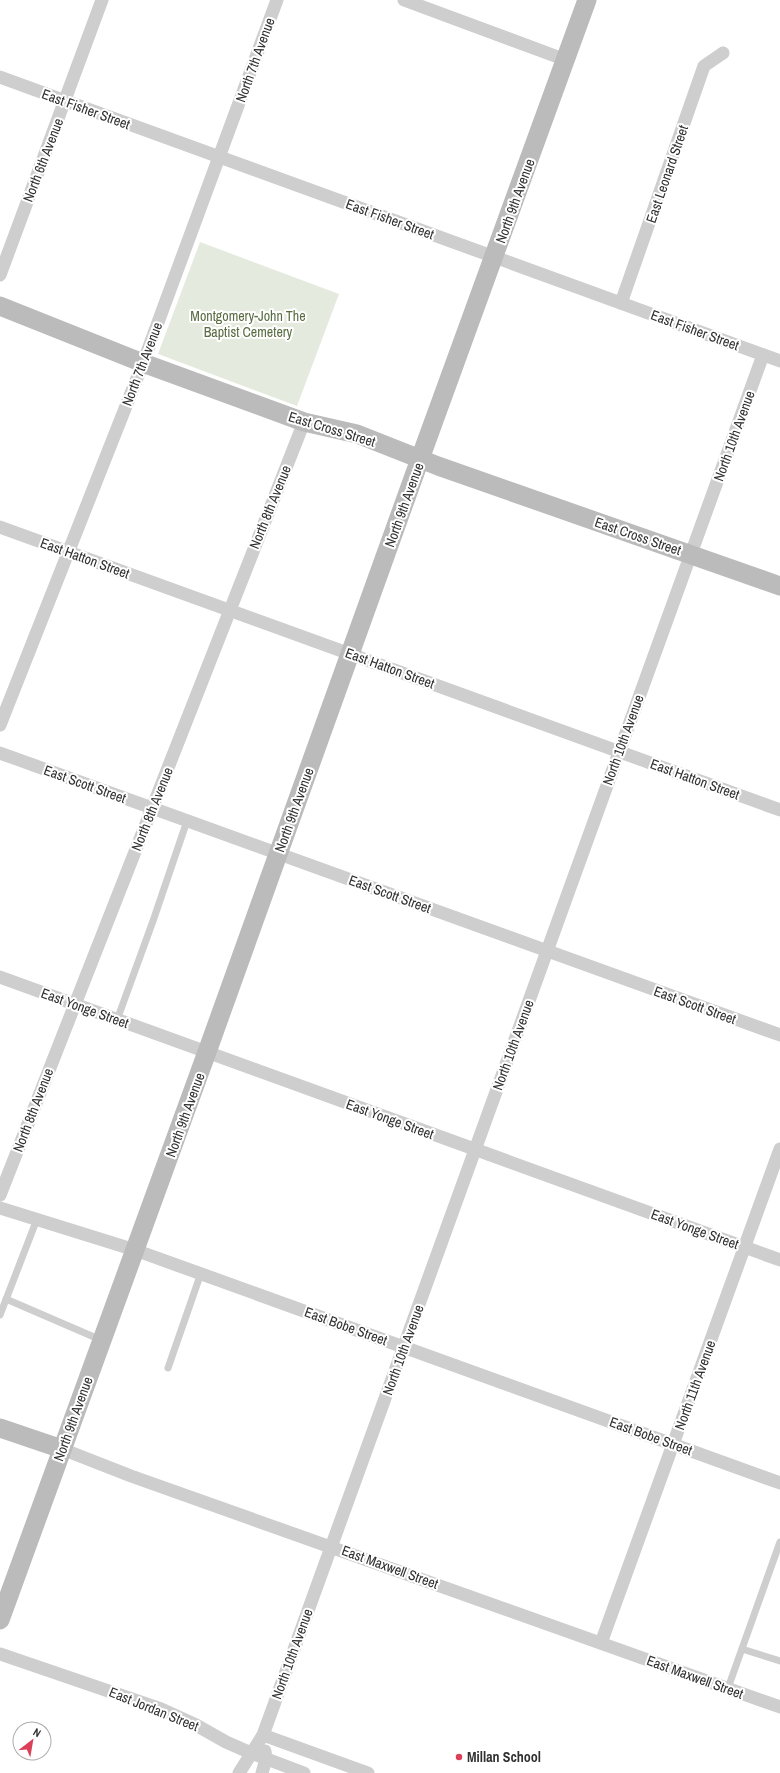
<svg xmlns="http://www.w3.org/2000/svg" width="780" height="1773" viewBox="0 0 780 1773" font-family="'Archivo Narrow',sans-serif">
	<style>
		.green { fill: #e5eade }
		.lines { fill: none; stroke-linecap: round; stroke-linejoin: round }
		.lane { stroke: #cecece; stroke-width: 7 }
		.street { stroke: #cecece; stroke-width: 13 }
		.secondary { stroke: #bbb; stroke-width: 19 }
		.poi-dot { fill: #dc4059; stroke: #fff; stroke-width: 1.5 }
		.labels { text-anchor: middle; stroke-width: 4; stroke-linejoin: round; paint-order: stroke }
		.street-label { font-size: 14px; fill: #313131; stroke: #fff }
		.park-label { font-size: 14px; fill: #586b41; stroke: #fff }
		.poi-label { font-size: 14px; font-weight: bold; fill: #313131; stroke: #fff; text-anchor: start }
	</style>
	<rect width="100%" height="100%" fill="#fff"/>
	<polygon class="green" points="200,242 339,294 297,406 158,354"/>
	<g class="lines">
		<g class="lane">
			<polyline points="117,1020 153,921 187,821"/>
			<polyline points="6,1299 101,1340"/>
			<polyline points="0,1315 37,1219"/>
			<polyline points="168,1368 201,1273"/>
			<polyline points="742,1649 780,1661"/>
			<polyline points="728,1688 780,1542"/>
		</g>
		<g class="street">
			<polyline points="404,0 566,60"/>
			<polyline points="0,77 780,361"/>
			<polyline points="0,275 102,0"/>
			<polyline points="621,303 704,66 723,53"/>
			<polyline points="0,527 780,810"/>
			<polyline points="0,725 143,363 277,0"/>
			<polyline points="0,753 780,1035"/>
			<polyline points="0,977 780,1260"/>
			<polyline points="0,1195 304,422"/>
			<polyline points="0,1208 135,1250 780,1483"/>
			<polyline points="62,1449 131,1476 780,1707"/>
			<polyline points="601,1643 780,1149"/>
			<polyline points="0,1654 161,1709 196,1725 226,1742 251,1753 304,1773"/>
			<polyline points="263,1735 368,1773"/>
			<polyline points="239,1773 263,1735 763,355"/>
			<polyline points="262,1773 266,1759 265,1751"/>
		</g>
		<g class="secondary">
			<polyline points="0,306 143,363 304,422 357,434 438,466 780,586"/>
			<polyline points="0,1428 62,1449"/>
			<polyline points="0,1620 207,1052 420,459 587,0"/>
		</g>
	</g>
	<circle class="poi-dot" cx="459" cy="1757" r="4"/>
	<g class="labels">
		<g class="street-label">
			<text transform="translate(255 60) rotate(-70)" y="5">North 7th Avenue</text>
			<text transform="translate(86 109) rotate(20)" y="5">East Fisher Street</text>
			<text transform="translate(43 160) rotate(-69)" y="5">North 6th Avenue</text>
			<text transform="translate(667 174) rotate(-71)" y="5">East Leonard Street</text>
			<text transform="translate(515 201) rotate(-70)" y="5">North 9th Avenue</text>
			<text transform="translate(390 219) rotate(20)" y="5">East Fisher Street</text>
			<text transform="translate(695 330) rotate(20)" y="5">East Fisher Street</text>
			<text transform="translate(142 364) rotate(-69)" y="5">North 7th Avenue</text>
			<text transform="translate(332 429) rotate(17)" y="5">East Cross Street</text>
			<text transform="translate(734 436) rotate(-70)" y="5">North 10th Avenue</text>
			<text transform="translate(404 505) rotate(-70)" y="5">North 9th Avenue</text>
			<text transform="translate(270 507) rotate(-68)" y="5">North 8th Avenue</text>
			<text transform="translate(638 536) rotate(19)" y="5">East Cross Street</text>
			<text transform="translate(85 558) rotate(20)" y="5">East Hatton Street</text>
			<text transform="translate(390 668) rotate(20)" y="5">East Hatton Street</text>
			<text transform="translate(623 740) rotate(-70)" y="5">North 10th Avenue</text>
			<text transform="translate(695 779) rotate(20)" y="5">East Hatton Street</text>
			<text transform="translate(85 784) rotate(20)" y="5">East Scott Street</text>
			<text transform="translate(152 809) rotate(-68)" y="5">North 8th Avenue</text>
			<text transform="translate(294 810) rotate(-70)" y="5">North 9th Avenue</text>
			<text transform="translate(390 894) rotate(20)" y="5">East Scott Street</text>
			<text transform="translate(695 1005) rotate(20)" y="5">East Scott Street</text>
			<text transform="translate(85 1008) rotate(20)" y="5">East Yonge Street</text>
			<text transform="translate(513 1045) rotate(-70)" y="5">North 10th Avenue</text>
			<text transform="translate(33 1110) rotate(-69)" y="5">North 8th Avenue</text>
			<text transform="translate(185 1115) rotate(-70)" y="5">North 9th Avenue</text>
			<text transform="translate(390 1119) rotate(20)" y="5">East Yonge Street</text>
			<text transform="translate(695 1229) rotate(20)" y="5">East Yonge Street</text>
			<text transform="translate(346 1326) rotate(20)" y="5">East Bobe Street</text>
			<text transform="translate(403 1350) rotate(-70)" y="5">North 10th Avenue</text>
			<text transform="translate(695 1385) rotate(-70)" y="5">North 11th Avenue</text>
			<text transform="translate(73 1419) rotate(-70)" y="5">North 9th Avenue</text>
			<text transform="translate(651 1436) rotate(20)" y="5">East Bobe Street</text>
			<text transform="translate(390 1567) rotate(20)" y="5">East Maxwell Street</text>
			<text transform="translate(292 1654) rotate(-70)" y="5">North 10th Avenue</text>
			<text transform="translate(695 1677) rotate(20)" y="5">East Maxwell Street</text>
			<text transform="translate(154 1709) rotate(22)" y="5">East Jordan Street</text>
		</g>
		<g class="park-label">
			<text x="248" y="321">Montgomery-John The<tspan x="248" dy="16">Baptist Cemetery</tspan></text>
		</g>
		<g class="poi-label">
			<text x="467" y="1762">Millan School</text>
		</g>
	</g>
	<g transform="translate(32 1741) rotate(31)"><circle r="19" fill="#ffffff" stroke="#adadad"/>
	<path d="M0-3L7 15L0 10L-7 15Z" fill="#dc4059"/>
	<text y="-6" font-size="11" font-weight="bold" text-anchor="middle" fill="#313131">N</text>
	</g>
</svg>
